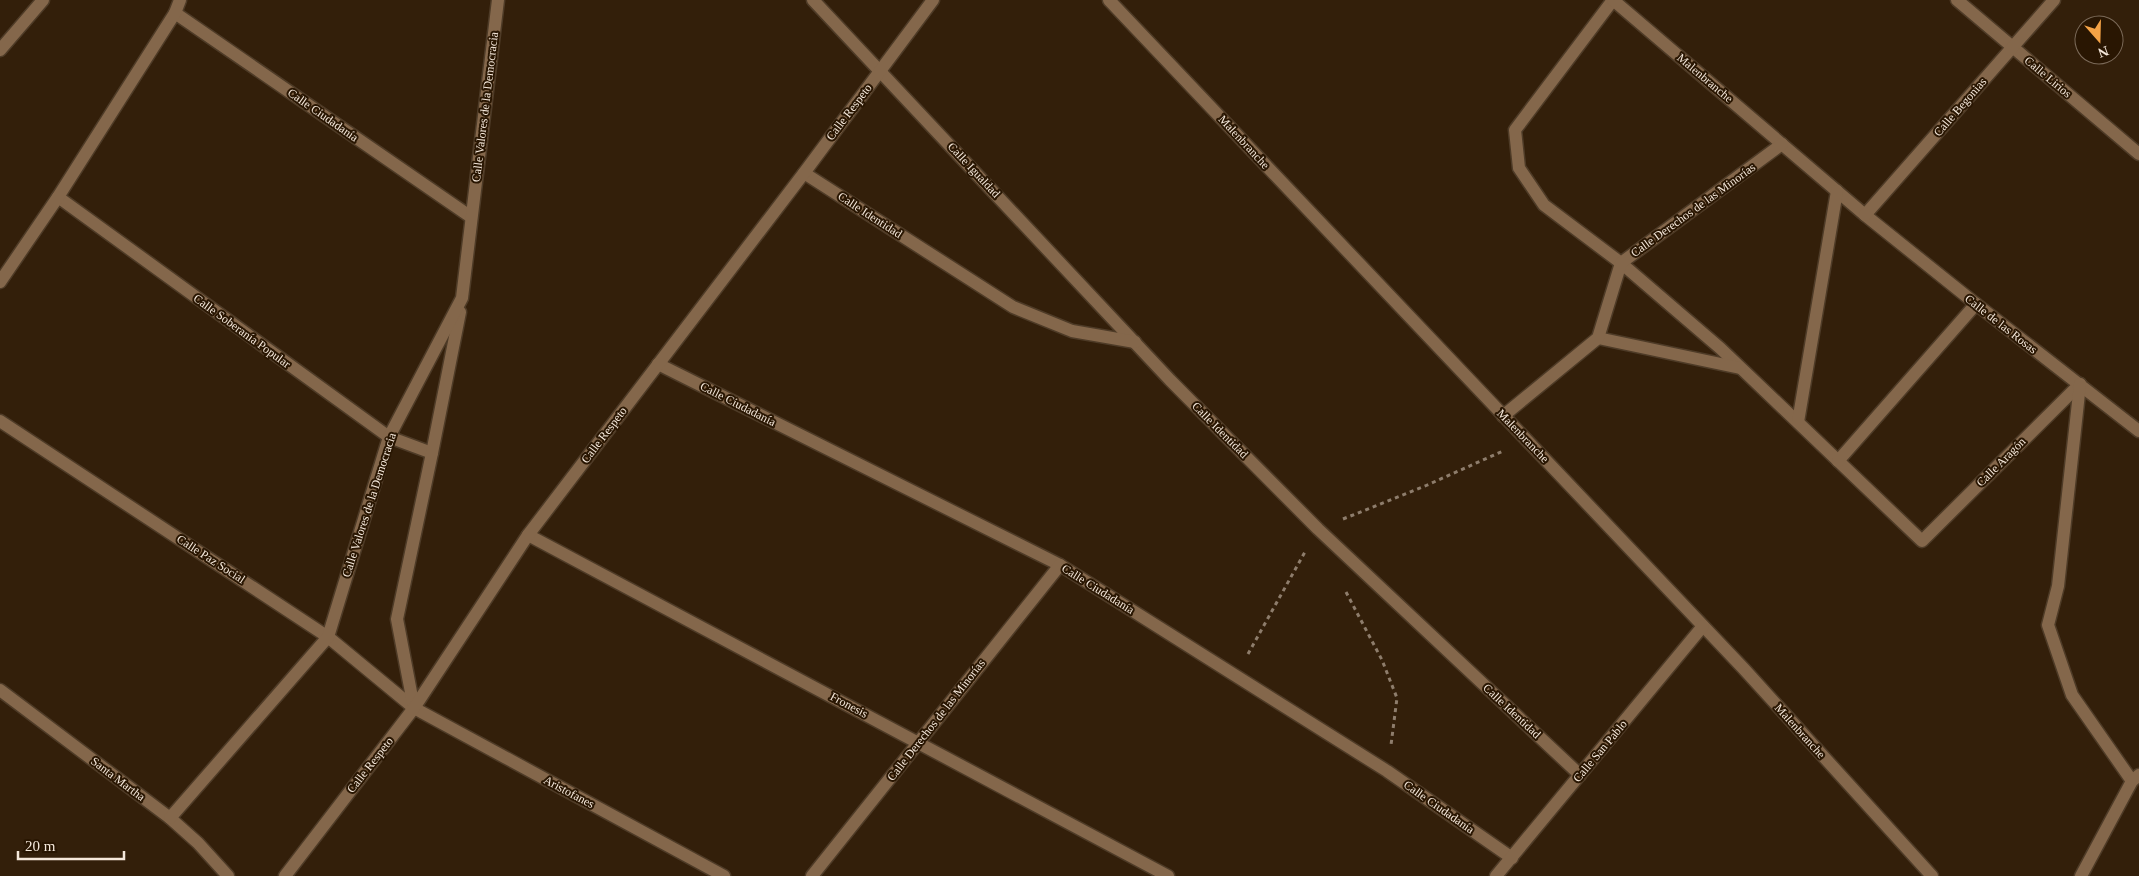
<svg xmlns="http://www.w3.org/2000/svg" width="2139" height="876" viewBox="0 0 2139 876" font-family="Georgia,serif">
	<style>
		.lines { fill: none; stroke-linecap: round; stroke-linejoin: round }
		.minor-casing { stroke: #4e3b27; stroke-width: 15 }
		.path { stroke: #8e7d6c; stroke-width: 3; stroke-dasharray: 4 4; stroke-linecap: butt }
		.minor { stroke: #84674b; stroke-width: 12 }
		.labels { text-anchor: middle; stroke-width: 4; stroke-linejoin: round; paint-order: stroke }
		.street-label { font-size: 12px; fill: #f5e8db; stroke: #291602 }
	</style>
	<rect width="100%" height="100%" fill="#331f0a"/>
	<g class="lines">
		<defs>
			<g id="minor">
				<polyline points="813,0 1170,380 1318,529 1580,775"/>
				<polyline points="1109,0 1744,669 1932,876"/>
				<polyline points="1613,0 1515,130 1519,168 1544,205 1621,263 1720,348 1922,541 2080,384"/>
				<polyline points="1613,0 1865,215 1976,304 2139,431"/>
				<polyline points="1957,0 2139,154"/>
				<polyline points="175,13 471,217"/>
				<polyline points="0,50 43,0"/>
				<polyline points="804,173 1013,307 1072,331 1135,342"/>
				<polyline points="58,197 389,437 432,453"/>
				<polyline points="1865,215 2054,0"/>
				<polyline points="0,282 58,197 175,13 180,0"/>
				<polyline points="1598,338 1740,368"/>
				<polyline points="658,364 1060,565 1387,771 1512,858"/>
				<polyline points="2080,384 2058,586 2048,625 2072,695 2132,781"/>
				<polyline points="1503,416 1598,338 1621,263 1782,144"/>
				<polyline points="0,421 328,637 414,708 724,876"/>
				<polyline points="1798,422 1837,191"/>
				<polyline points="1838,461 1976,304"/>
				<polyline points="528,535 1168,876"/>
				<polyline points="0,690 170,818 198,843 228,876"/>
				<polyline points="414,708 397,619 432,453 460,312"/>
				<polyline points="170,818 328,637 389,437 462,298 498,0"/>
				<polyline points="285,876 414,708 528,535 804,173 933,0"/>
				<polyline points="812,876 1060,565"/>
				<polyline points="1496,876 1703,626"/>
				<polyline points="2081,876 2132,781 2139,775"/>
			</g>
		</defs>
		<use href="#minor" class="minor-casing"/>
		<g class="path">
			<polyline points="1343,519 1425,486 1503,451"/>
			<polyline points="1346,592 1382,660 1397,698 1391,745"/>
			<polyline points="1248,654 1306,550"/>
		</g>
		<use href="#minor" class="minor"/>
	</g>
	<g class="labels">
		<g class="street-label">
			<text transform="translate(2048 77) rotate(40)" y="4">Calle Lirios</text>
			<text transform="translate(1705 78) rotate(40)" y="4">Malenbranche</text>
			<text transform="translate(485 107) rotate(-83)" y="4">Calle Valores de la Democracia</text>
			<text transform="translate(1960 107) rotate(-49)" y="4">Calle Begonias</text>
			<text transform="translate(849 112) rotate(-53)" y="4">Calle Respeto</text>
			<text transform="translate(323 115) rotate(35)" y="4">Calle Ciudadanía</text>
			<text transform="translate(1244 142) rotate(47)" y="4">Malenbranche</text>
			<text transform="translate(974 170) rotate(47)" y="4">Calle Igualdad</text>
			<text transform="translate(1693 210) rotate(-36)" y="4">Calle Derechos de las Minorías</text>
			<text transform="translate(870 215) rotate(33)" y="4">Calle Identidad</text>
			<text transform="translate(2001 324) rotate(38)" y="4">Calle de las Rosas</text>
			<text transform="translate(242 331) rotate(36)" y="4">Calle Soberanía Popular</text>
			<text transform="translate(738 404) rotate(27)" y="4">Calle Ciudadanía</text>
			<text transform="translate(1220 430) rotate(45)" y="4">Calle Identidad</text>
			<text transform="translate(604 435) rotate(-53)" y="4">Calle Respeto</text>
			<text transform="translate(1523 436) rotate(46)" y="4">Malenbranche</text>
			<text transform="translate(2001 462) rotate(-45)" y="4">Calle Aragón</text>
			<text transform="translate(369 505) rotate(-72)" y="4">Calle Valores de la Democracia</text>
			<text transform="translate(211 559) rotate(33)" y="4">Calle Paz Social</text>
			<text transform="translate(1098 589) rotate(32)" y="4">Calle Ciudadanía</text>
			<text transform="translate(849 705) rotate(28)" y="4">Fronesis</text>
			<text transform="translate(1512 711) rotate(43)" y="4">Calle Identidad</text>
			<text transform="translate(936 720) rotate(-52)" y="4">Calle Derechos de las Minorías</text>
			<text transform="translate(1800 731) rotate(48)" y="4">Malenbranche</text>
			<text transform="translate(1600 751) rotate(-50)" y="4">Calle San Pablo</text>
			<text transform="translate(370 765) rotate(-52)" y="4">Calle Respeto</text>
			<text transform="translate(118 779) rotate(37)" y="4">Santa Martha</text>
			<text transform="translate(569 792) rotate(28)" y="4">Aristofanes</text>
			<text transform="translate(1439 807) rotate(35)" y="4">Calle Ciudadanía</text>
		</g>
	</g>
	<g transform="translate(2099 40) rotate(160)"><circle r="24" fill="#291602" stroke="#7b6a59"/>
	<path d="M0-4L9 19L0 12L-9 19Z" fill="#f5a346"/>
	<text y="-8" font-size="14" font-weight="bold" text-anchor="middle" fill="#f5e8db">N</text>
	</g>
	<path d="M18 851v8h106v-8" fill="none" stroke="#f5e8db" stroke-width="2.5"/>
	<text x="25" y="851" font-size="15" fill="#f5e8db" stroke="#291602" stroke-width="4" paint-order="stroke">20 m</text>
</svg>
